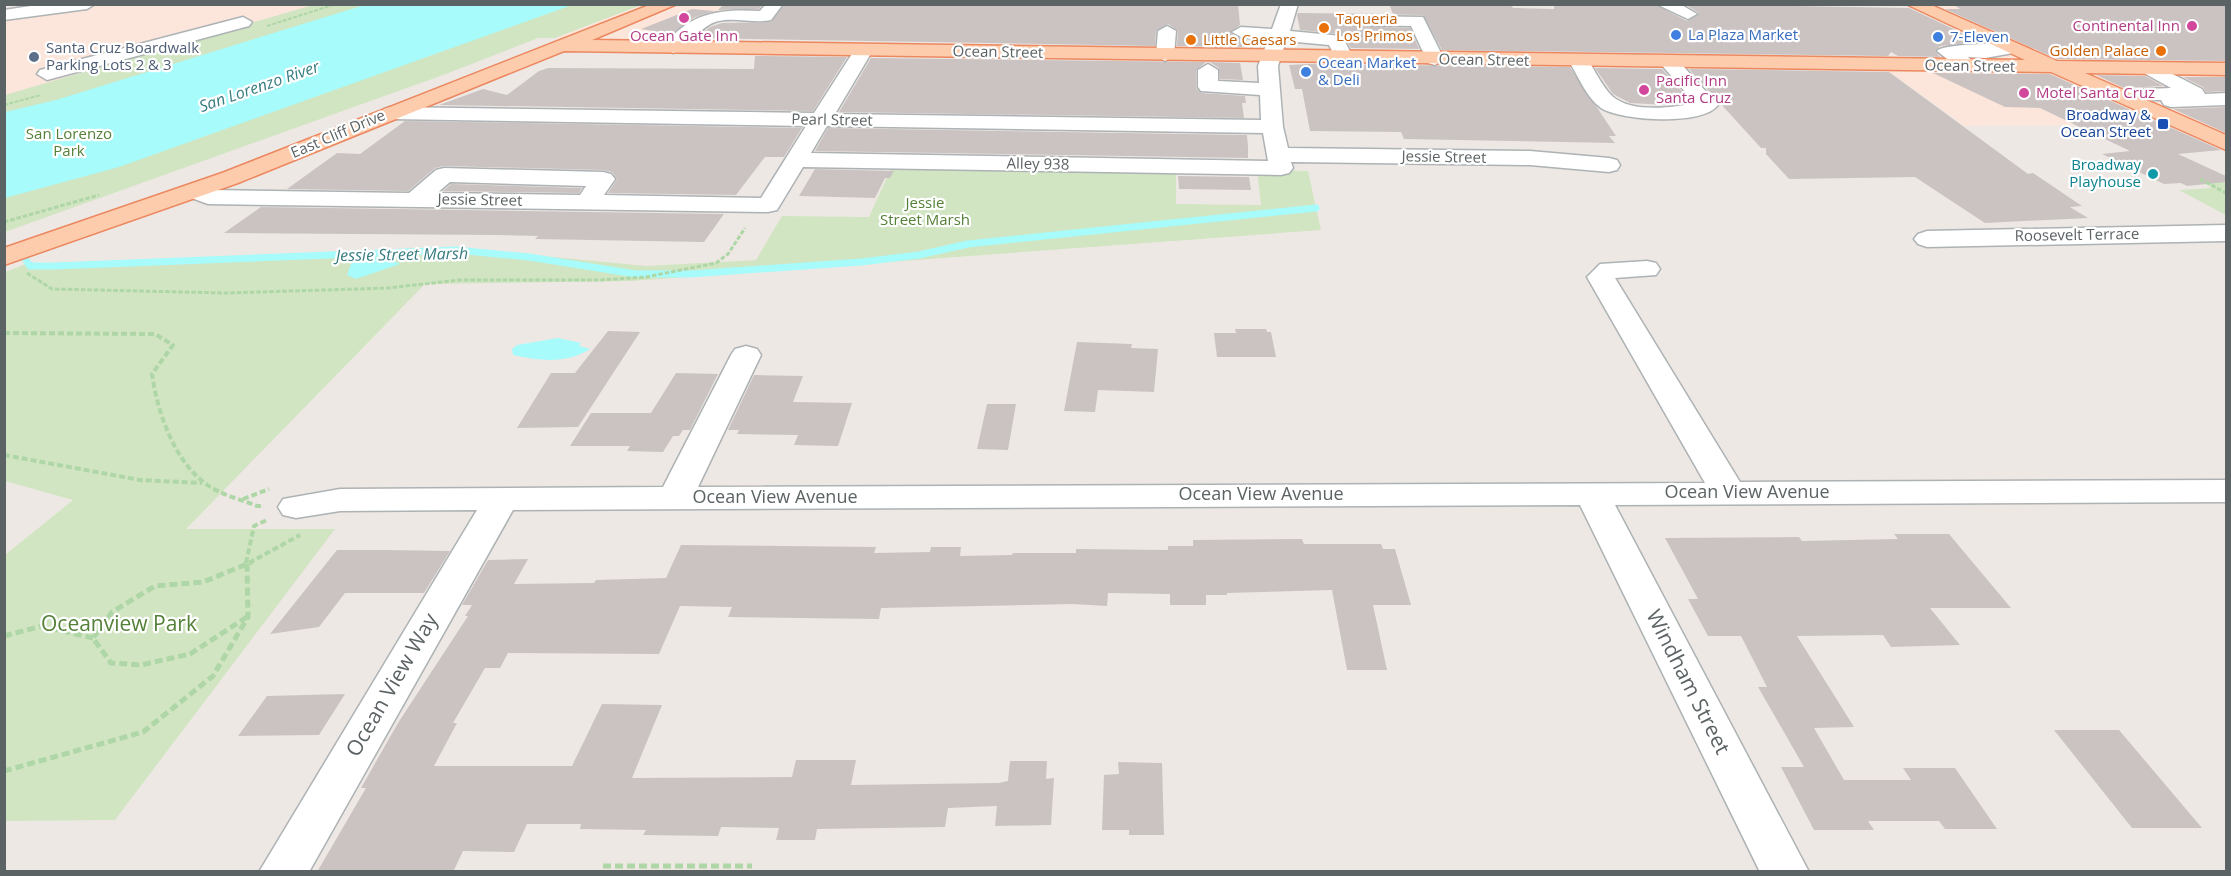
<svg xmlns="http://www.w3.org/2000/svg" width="2231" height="876" viewBox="0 0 2231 876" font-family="'Open Sans',sans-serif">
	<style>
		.commercial { fill: #fce6db }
		.green { fill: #d1e5c2 }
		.water { fill: #a7fbfb }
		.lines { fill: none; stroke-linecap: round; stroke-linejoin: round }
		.stream { stroke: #a7fbfb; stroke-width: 7 }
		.building { fill: #cac3c2 }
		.minor-casing { stroke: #adb2b4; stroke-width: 3 }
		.major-casing { stroke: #ec8860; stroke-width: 3 }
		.path-far3 { stroke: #aed6a6; stroke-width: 2; stroke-dasharray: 4 1.5; stroke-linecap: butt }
		.path-far2 { stroke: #aed6a6; stroke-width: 3; stroke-dasharray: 4.5 2; stroke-linecap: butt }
		.path-far1 { stroke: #aed6a6; stroke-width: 4; stroke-dasharray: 6 3; stroke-linecap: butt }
		.path { stroke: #aed6a6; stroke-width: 5; stroke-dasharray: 8 4; stroke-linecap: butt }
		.minor { fill: #fff; fill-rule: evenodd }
		.major { fill: #fcccac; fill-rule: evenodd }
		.hotel-dot { fill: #d1479c; stroke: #fff; stroke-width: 2 }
		.food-dot { fill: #e8710a; stroke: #fff; stroke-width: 2 }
		.shop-dot { fill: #3f7fe0; stroke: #fff; stroke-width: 2 }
		.service-dot { fill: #5c6f8a; stroke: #fff; stroke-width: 2 }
		.transit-dot { fill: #1a4fb4; stroke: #fff; stroke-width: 2 }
		.culture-dot { fill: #0f9aa8; stroke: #fff; stroke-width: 2 }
		.labels { text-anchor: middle; stroke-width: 4.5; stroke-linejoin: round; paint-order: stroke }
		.far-food-label { font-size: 15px; fill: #c56008; stroke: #fff; text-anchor: start }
		.far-hotel-label { font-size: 15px; fill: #b23c85; stroke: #fff; text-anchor: start }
		.far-shop-label { font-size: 15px; fill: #366cbe; stroke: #fff; text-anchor: start }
		.far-service-label { font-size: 15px; fill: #4e5e75; stroke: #fff; text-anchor: start }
		.far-street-label { font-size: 15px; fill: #5c6364; stroke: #fff }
		.far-transit-label { font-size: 15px; fill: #164399; stroke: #fff; text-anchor: end }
		.far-park-label { font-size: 15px; fill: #548038; stroke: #fff }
		.far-culture-label { font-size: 15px; fill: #0d838f; stroke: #fff; text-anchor: end }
		.far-water-label { font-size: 16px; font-style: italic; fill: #367c81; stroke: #fff }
		.street-label { font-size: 18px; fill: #5c6364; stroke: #fff }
		.near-park-label { font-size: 21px; fill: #548038; stroke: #fff }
		.near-street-label { font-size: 21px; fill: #5c6364; stroke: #fff }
	</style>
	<rect width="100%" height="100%" fill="#eee8e4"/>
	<g class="commercial">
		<polygon points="39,4 313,5 5,95 4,9"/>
		<polygon points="641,5 788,5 777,18 710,18 687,41 555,38"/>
		<polygon points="1935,5 2226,5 2226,130 2197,132 2182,124 1965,126 1880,65 1955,65 1903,31 1961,31 1990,26"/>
	</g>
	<g class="green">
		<polygon points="313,5 641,5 555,38 538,38 446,74 5,232 5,95"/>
		<polygon points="893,164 1176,169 1176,204 1261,205 1257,170 1308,171 1321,230 632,281 425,284 186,529 335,529 115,820 5,821 5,555 73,500 5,481 5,272 26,264 460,248 646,266 756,260 782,216 869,217"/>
		<polygon points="2226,180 2226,215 2179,190 2212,188 2202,181"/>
	</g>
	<g class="water">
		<polygon points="368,4 572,5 119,167 5,198 5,112 56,100"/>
		<polygon points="375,257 389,258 400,264 356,279 347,275 351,264 360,259"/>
		<path d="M558 338 581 343 579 346 590 349C567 364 540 361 513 355L512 349 517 345Z"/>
	</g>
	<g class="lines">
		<polyline class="stream" points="26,260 30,266 55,266 456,250 529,257 636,274 691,274 861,262 919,255 968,244 1316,208"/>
	</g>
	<g class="building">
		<polygon points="724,4 763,4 759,9 718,10"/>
		<polygon points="785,4 1238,4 1240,25 1230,33 1242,39 1242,47 1177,46 1178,31 1168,24 1156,31 1155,46 697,38 710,27 722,23 771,22"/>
		<polygon points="1389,4 1510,4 1513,8 1554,9 1554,4 1654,4 1687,21 1699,13 1685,4 1909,8 1981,42 1940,46 1935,51 1940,57 1898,56 1891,52 1888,56 1442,50 1423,15 1360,14 1349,21 1352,26 1410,28 1419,49 1351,48 1342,34 1300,30 1297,15 1298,13 1393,14"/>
		<polygon points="1953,4 2226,4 2226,61 2057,59 1945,9 1960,9"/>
		<polygon points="692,9 714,11 693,18 672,34 641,29"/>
		<polygon points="755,56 847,57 813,111 439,105 483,89 507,95 539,71 548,68 754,69"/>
		<polygon points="871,58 1206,62 1196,70 1196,88 1201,93 1245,96 1246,103 1242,103 1244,118 839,112"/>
		<polygon points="1210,62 1240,63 1243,80 1220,79 1219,68"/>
		<polygon points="1308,64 1570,67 1616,136 1609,136 1615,143 1404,139 1401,132 1310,131 1302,89 1295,89 1289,65"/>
		<polygon points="1595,68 1662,69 1691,102 1667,105 1630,103 1613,94"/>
		<polygon points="1689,69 1889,72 2028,174 2033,173 2082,206 2070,207 2088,218 1985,223 1915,177 1789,179 1766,154 1766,148 1761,148"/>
		<polygon points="1933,73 2050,74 2221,150 2178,154 2226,176 2226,182 2187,186 2181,183 2164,184 2102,154 2130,151 2040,108 2005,107"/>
		<polygon points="2096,75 2145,76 2163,86 2124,88"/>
		<polygon points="2183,77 2226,77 2226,91 2206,92 2203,87"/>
		<polygon points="2226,107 2226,133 2173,109"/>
		<polygon points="405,121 802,128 784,157 765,157 736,195 608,193 617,179 612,172 603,170 444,166 435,168 408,191 287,189 337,153 360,154"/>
		<polygon points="828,128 1247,135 1248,147 1248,158 815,151"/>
		<polygon points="815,169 894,171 890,178 885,178 875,198 799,196"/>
		<polygon points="1178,176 1249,177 1251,190 1179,189"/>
		<polygon points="451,184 582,188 579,193 443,191"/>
		<polygon points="261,207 724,214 704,242 535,239 538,236 496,235 224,233"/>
		<polygon points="1235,329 1266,329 1267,332 1271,332 1276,357 1217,357 1214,333 1236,333"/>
		<polygon points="608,331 640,332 578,427 517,428 551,373 575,373"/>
		<polygon points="1077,342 1132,344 1131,348 1158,349 1154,392 1098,390 1095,412 1064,411"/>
		<polygon points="676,373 718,374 690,430 683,430 679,436 673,436 663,452 627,451 630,446 570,446 591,413 651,413"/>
		<polygon points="754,375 803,376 793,402 852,403 838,446 794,445 798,435 737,434 739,430 728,430"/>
		<polygon points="987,404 1016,404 1008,450 977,449"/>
		<polygon points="1894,534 1949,534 2011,608 1930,608 1960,645 1891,647 1883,635 1797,636 1854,727 1814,728 1844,780 1911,780 1903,768 1955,768 1997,829 1945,829 1939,821 1868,821 1874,830 1814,830 1781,767 1804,767 1758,687 1767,687 1741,636 1708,636 1688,599 1698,599 1665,538 1799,537 1802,541 1898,539"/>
		<polygon points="1302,539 1304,544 1381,544 1383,549 1395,549 1411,605 1373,605 1387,670 1347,670 1332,590 1227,593 1227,595 1206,595 1206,605 1170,605 1170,594 1108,593 1107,606 1072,604 881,608 879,619 728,617 732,607 680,606 659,654 508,653 500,668 485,668 453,723 457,723 434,766 572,766 602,704 662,705 632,778 792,777 796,760 856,760 851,785 999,783 1008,781 1010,761 1047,761 1046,779 1054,778 1051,825 995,826 997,806 948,808 945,827 817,829 815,840 776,840 779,828 721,827 718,836 643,835 646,830 580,829 581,824 527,824 514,852 463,851 453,872 317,872 366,788 361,788 398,723 468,616 465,616 472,605 462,605 488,560 528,559 514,584 594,583 596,580 666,578 681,545 876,547 874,553 930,552 931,547 961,547 960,556 1012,555 1013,553 1076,553 1076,549 1168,550 1168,546 1193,546 1193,540"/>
		<polygon points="337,550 386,550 450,551 424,593 345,593 319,627 270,634"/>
		<polygon points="345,694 319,735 238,736 267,696"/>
		<polygon points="2054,730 2119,730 2202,828 2132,828"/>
		<polygon points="1118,762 1162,763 1164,835 1129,835 1129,830 1102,830 1104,775 1119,774"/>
	</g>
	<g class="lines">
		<defs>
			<g id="minor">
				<polygon points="44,4 95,4 87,9 4,20 4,10"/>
				<path d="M766 4H783L771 20C753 24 733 16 715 22 698 28 689 49 673 53L664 47C688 12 721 9 760 11Z"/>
				<path d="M1281 4H1298L1290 31 1342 36 1353 57 1344 63 1337 61 1329 45 1286 41 1278 66 1283 127 1288 148 1530 151 1609 158 1617 160 1620 165 1617 170 1609 172 1530 165 1291 162 1293 168 1289 173 1281 175 803 167 777 210 768 212 208 204 186 196 182 191 186 186 194 184 212 190 409 193 436 170 444 168 603 172 611 174 615 179 604 195 761 198 806 126 391 119 384 117 381 113 384 109 391 107 814 113 857 46 864 44 873 50 835 114 1261 120 1260 95 1201 91 1198 87V70L1208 64 1218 70V81L1259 83 1258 66 1268 40 1241 37 1232 32 1241 27 1272 29ZM827 126 1263 133 1268 161 811 153ZM450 182 586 186 580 195 437 193Z"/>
				<polygon points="1656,4 1680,4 1697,14 1688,19"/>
				<polygon points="1360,16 1423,17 1444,59 1435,65 1428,63 1411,26 1354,25 1351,21"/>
				<polygon points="243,17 252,22 249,26 47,80 37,74 40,70"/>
				<polygon points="1167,26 1176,31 1174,55 1165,61 1156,55 1158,31"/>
				<path d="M2012 42 2021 48 2019 52 1985 58 1968 57 1978 66 1968 72 1961 70 1937 51C1941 44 1998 44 2012 42Z"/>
				<path d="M1579 55 1586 57C1595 70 1601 85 1612 96 1631 113 1672 108 1695 103L1659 62 1662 58H1676L1718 105C1704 126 1621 121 1601 108 1586 97 1578 76 1569 61Z"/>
				<polygon points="2149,62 2202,89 2205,94 2226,93 2226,105 2171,107 2164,105 2161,100 2114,100 2111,96 2114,92 2121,90 2171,88 2142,72 2139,68 2142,64"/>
				<polygon points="2226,225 2226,241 1927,247 1918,244 1914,239 1918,234 1927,231"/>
				<polygon points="1647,261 1656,263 1660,269 1656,275 1615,278 1740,482 2226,480 2226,502 1615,505 1809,872 1760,872 1580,505 513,510 309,872 259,872 477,510 340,511 296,518 283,515 278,507 283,499 340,489 663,487 731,355 735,349 746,346 757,349 761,355 698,487 1705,483 1587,277 1600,264"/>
			</g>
			<polygon id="major" points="652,4 677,4 592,40 2025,60 1906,4 1929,4 2057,61 2226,63 2226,75 2085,73 2226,135 2226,150 2051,72 564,51 238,183 4,265 4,248 222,173"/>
		</defs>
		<use href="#minor" class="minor-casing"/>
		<use href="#major" class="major-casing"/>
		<g class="path-far3">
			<polyline points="267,26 336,4"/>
			<polyline points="4,105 41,95"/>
		</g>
		<g class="path-far2">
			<polyline points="2200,179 2226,193"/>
			<polyline points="4,222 99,195"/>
			<polyline points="27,273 52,289 227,293 389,288 459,280 601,280 646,277 716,263 728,254 745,228"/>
		</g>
		<g class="path-far1">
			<path d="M4 333 155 334 173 345 152 374C157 411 174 461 206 484 221 495 240 499 257 506H264"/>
			<polyline points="4,455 140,480 202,483"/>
			<polyline points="243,499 269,489"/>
			<polyline points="246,563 254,526 267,520"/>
			<polyline points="249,563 300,535"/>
		</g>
		<g class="path">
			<polyline points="247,617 190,654 141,665 111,663 93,638 112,612 155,586 203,582 252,562"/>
			<polyline points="4,636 42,626 93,638"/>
			<polyline points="4,771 143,732 213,676 248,617 247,562"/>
			<polyline points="603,866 752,866"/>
		</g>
		<use href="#minor" class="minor"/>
		<use href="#major" class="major"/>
	</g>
	<g class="hotel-dot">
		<circle cx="684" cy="18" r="6"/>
		<circle cx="2192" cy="26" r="6"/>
		<circle cx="1644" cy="90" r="6"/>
		<circle cx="2024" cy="93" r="6"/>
	</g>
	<g class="food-dot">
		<circle cx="1324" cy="28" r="6"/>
		<circle cx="1191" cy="40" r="6"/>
		<circle cx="2161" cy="51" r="6"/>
	</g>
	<g class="shop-dot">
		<circle cx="1676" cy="35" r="6"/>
		<circle cx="1938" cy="37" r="6"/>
		<circle cx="1306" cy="72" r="6"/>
	</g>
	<circle class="service-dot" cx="34" cy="57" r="6"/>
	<rect class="transit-dot" x="2157" y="118" width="12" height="12" rx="3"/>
	<circle class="culture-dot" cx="2153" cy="174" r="6"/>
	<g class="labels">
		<g class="far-food-label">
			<text x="1336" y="24">Taqueria<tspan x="1336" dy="17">Los Primos</tspan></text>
			<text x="1203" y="45">Little Caesars</text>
			<text x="2149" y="56" text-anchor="end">Golden Palace</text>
		</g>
		<g class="far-hotel-label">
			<text x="2180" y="31" text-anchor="end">Continental Inn</text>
			<text x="684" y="41" text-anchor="middle">Ocean Gate Inn</text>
			<text x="1656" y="86">Pacific Inn<tspan x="1656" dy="17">Santa Cruz</tspan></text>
			<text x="2036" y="98">Motel Santa Cruz</text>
		</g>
		<g class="far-shop-label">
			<text x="1688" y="40">La Plaza Market</text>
			<text x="1950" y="42">7-Eleven</text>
			<text x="1318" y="68">Ocean Market<tspan x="1318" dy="17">&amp; Deli</tspan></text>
		</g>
		<g class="far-service-label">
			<text x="46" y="53">Santa Cruz Boardwalk<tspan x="46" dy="17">Parking Lots 2 &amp; 3</tspan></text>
		</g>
		<g class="far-street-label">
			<text transform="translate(998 52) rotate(1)" y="5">Ocean Street</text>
			<text transform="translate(1484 60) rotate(1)" y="5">Ocean Street</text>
			<text transform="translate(1970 66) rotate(1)" y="5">Ocean Street</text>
			<text transform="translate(832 120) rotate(1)" y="5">Pearl Street</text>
			<text transform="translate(338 134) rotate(-23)" y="5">East Cliff Drive</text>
			<text transform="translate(1444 157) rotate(1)" y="5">Jessie Street</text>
			<text transform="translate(1038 164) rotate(1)" y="5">Alley 938</text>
			<text transform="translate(480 200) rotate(1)" y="5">Jessie Street</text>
			<text transform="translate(2077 235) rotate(-1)" y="5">Roosevelt Terrace</text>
		</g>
		<g class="far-transit-label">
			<text x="2151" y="120">Broadway &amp;<tspan x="2151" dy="17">Ocean Street</tspan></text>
		</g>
		<g class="far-park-label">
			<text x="69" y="139">San Lorenzo<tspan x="69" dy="17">Park</tspan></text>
			<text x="925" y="208">Jessie<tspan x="925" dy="17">Street Marsh</tspan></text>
		</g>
		<g class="far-culture-label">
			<text x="2141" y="170">Broadway<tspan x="2141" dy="17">Playhouse</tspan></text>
		</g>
		<g class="far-water-label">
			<text transform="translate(259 86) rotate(-19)" y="6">San Lorenzo River</text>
			<text transform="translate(402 254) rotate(-1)" y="6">Jessie Street Marsh</text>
		</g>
		<g class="street-label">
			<text x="1747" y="498">Ocean View Avenue</text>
			<text x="1261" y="500">Ocean View Avenue</text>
			<text x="775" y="503">Ocean View Avenue</text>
		</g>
		<g class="near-park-label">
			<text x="119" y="631">Oceanview Park</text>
		</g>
		<g class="near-street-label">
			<text transform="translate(1688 682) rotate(63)" y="7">Windham Street</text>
			<text transform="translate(392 685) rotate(-60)" y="7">Ocean View Way</text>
		</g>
	</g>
	<rect width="2231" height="876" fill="none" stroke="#5c6364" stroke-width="12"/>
</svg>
